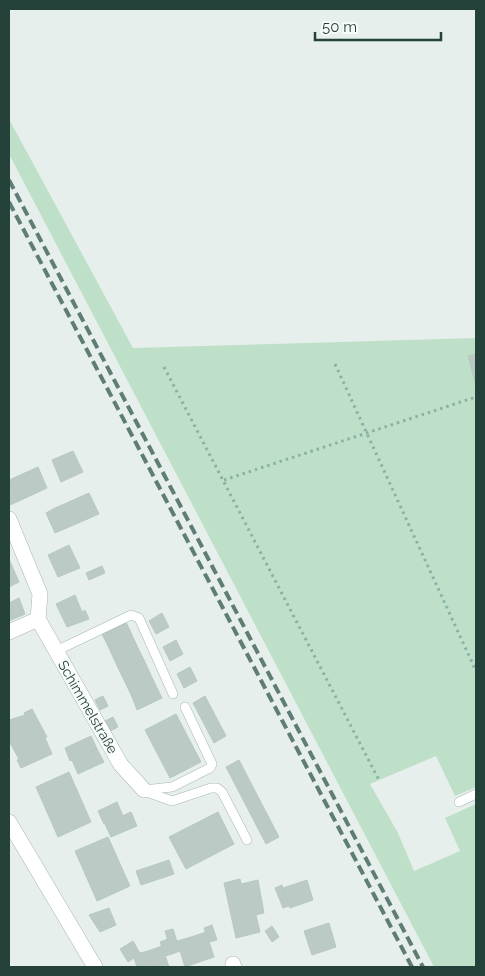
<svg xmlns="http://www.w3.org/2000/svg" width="485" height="976" viewBox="0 0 485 976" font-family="Raleway,sans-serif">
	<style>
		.green { fill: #bfe0c8 }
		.building { fill: #bbcac4; stroke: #b8c9c2 }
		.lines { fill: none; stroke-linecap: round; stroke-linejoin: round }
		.service-casing { stroke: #a8b8b2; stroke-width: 10 }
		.minor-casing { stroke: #a8b8b2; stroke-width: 16 }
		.tertiary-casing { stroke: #a8b8b2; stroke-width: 16 }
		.path { stroke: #86b3a5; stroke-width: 3; stroke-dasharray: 2.5 4; stroke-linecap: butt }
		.service { stroke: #fff; stroke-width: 9 }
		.minor { stroke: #fff; stroke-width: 15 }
		.tertiary { stroke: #fff; stroke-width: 15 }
		.rail { stroke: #5f7d75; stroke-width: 4; stroke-dasharray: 10 5; stroke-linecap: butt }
		.labels { text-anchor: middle; stroke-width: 4; stroke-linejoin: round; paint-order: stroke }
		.street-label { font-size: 14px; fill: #24423a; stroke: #f7fbf9 }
	</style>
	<rect width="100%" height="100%" fill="#e6efeb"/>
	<polygon class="green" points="9,119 133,348 476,338 476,787 455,796 436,756 370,784 398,833 414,871 460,851 445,818 476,804 476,967 434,967 9,154"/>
	<g class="building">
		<polygon points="476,354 476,385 468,356"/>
		<polygon points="73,451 83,472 61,482 52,460"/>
		<polygon points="38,467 47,488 19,501 9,480"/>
		<polygon points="9,483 11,483 19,501 10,505"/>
		<polygon points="89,493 99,514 62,530 53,509"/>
		<polygon points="53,509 62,530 55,533 46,513"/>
		<polygon points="69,545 80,568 58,577 48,555"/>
		<polygon points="9,559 19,582 9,587"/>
		<polygon points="102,566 105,573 89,580 86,573"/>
		<polygon points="75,595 82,612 85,610 89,619 67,627 56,604"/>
		<polygon points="19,598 25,614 9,621 9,603"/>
		<polygon points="162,613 169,627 156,634 149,621"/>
		<polygon points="126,622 132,635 108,646 102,634"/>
		<polygon points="132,635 138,648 114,659 108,646"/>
		<polygon points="176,640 183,654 170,661 163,647"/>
		<polygon points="138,648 144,660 120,672 114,659"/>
		<polygon points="144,660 150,673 126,684 120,672"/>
		<polygon points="190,667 197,681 184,688 177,674"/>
		<polygon points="150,673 156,686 132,697 126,684"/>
		<polygon points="156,686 162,698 137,710 132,697"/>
		<polygon points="103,696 108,706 100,710 95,700"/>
		<polygon points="205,696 226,736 214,743 193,703"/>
		<polygon points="32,709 47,737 45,738 52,754 21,768 17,760 19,759 9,741 9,720 25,715 24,713"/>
		<polygon points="176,714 201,762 170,778 145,730"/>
		<polygon points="113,717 118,727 110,731 105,721"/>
		<polygon points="91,736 97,749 70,761 65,748"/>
		<polygon points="97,749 104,762 78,774 72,760"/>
		<polygon points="239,760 279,837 266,844 226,767"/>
		<polygon points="69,772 91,822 58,837 36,787"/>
		<polygon points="117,802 123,816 104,824 98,811"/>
		<polygon points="131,812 137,826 111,837 105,824"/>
		<polygon points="218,812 234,844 186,869 169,837"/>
		<polygon points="108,837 130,886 97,901 75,851"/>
		<polygon points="169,860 174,874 141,885 136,871"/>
		<polygon points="240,879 241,884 258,880 264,913 256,915 260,932 236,938 224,883"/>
		<polygon points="307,880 313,900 290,908 283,888"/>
		<polygon points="282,885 289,906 283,908 275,888"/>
		<polygon points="109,908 116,925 100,932 89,915"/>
		<polygon points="329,923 336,947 312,955 304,931"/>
		<polygon points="212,925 217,940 209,942 204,928"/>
		<polygon points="272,926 279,937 272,942 265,931"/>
		<polygon points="173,929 180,951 172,954 165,931"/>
		<polygon points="206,932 214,957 199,962 191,937"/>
		<polygon points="191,937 199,962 185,967 177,941"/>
		<polygon points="168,939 172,954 165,956 160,942"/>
		<polygon points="133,941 140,953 133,955 134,958 128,962 120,949"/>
		<polygon points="162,946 169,967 153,967 148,951"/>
		<polygon points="148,951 153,967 137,967 133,955"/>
	</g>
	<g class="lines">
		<defs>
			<g id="service">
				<polyline points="56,651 131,615 139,618 173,694"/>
				<polyline points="144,790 172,787 210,768 212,764 185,707"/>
				<polyline points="144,791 172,801 211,788 217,788 222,792 247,840"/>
				<polyline points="459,802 476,794"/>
			</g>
			<g id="minor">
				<polyline points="9,519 40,594 38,619"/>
				<polyline points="9,632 38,619 121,765 144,790"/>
				<polyline points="233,964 234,967"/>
			</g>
			<polyline id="tertiary" points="9,822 95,967"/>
		</defs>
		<use href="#service" class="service-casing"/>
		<use href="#minor" class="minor-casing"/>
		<use href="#tertiary" class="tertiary-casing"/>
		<g class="path">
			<polyline points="335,364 476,671"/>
			<polyline points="164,367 379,780"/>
			<polyline points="224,480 476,397"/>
		</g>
		<use href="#service" class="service"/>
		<use href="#minor" class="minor"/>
		<use href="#tertiary" class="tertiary"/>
		<g class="rail">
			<polyline points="9,180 423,967"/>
			<polyline points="9,202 412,967"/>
		</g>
	</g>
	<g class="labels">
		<g class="street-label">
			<text transform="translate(88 707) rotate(60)" y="5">Schimmelstraße</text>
		</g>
	</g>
	<rect width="485" height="976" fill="none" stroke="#24423a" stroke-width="20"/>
	<path d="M315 32v8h126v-8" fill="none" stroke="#24423a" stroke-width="2.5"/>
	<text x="322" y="32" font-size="15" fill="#24423a" stroke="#f7fbf9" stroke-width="4" paint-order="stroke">50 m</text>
</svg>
